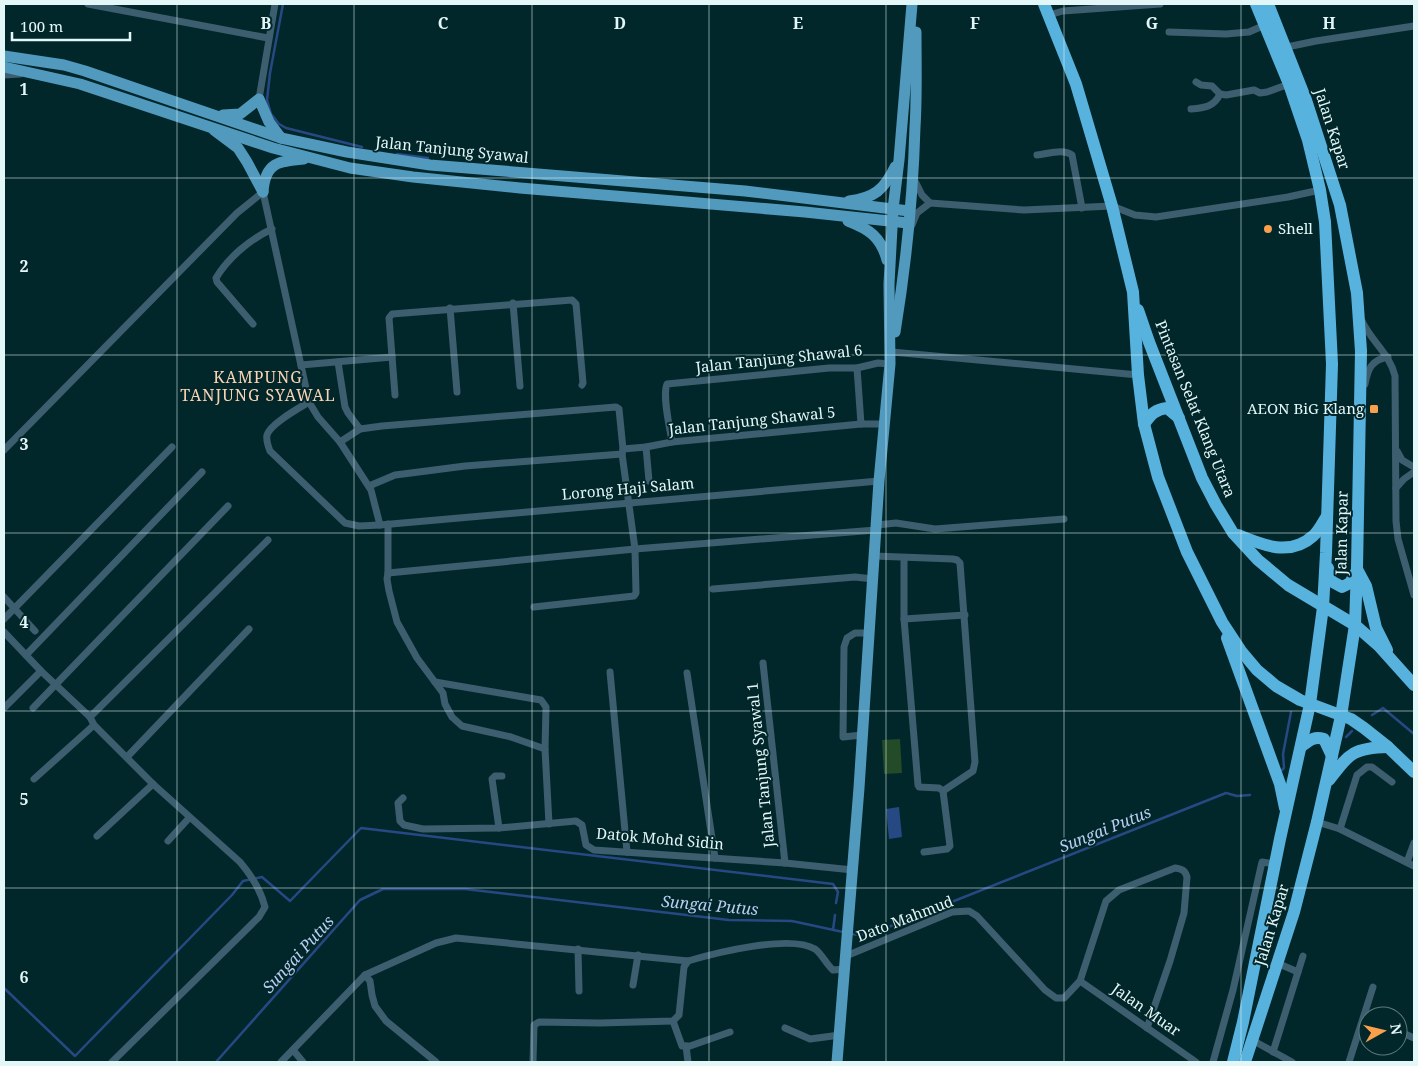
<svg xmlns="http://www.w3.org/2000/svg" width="1418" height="1066" viewBox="0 0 1418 1066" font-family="'Noto Serif',serif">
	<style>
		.green { fill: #234b28 }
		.water { fill: #264983 }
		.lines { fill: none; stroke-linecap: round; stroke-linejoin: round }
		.stream { stroke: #264983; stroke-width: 2.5 }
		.street { stroke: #3d5e6f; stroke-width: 7 }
		.primary { stroke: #519abe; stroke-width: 11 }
		.highway { stroke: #58b2de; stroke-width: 12 }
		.grid { fill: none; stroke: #e3f6f8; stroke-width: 1; stroke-opacity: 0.55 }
		.poi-dot { fill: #f9a04c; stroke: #02272a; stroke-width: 2 }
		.labels { text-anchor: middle; stroke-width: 4; stroke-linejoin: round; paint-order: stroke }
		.street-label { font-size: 15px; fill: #e3f6f8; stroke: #02272a }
		.poi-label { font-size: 15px; fill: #e3f6f8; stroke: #02272a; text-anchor: start }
		.neighbourhood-label { font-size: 16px; letter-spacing: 1px; fill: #fad3b4; stroke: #02272a }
		.water-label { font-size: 16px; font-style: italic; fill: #b9cef2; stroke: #02272a }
		.grid-label { font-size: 16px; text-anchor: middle; font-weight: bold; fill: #e3f6f8; stroke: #02272a; stroke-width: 4; stroke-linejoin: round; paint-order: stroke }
	</style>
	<rect width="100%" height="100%" fill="#02272a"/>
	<polygon class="green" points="900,739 902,773 884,774 882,740"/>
	<polygon class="water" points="899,807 902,837 889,839 886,809"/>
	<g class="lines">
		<g class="stream">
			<polyline points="283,4 270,73 267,100 271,114 279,124 286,128 362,147"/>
			<polyline points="397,154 428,158"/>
			<polyline points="1372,715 1383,708 1414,734"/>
			<polyline points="1346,737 1352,731"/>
			<polyline points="1280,772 1284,768 1283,754 1291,712"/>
			<polyline points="833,930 835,915"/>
			<polyline points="851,934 860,935 876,932 1226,793 1237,796 1250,795"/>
			<polyline points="4,988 75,1056 232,895 243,881 262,877 290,901 361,828 833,884 838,892 836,903"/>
			<polyline points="216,1062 360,900 383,889 465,889 729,920 792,921 843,932"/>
		</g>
		<g class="street">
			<polyline points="88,4 268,38"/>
			<polyline points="1049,15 1063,11 1160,4"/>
			<polyline points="1169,32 1226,34 1249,32 1265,25"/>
			<polyline points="1287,47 1316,41 1414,26"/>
			<polyline points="4,75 20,74"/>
			<polyline points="1196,82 1201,85 1212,86 1220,94 1226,95 1254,90 1260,93 1267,92 1289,84"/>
			<polyline points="259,99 275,4"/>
			<path d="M1191 109C1204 108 1214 107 1220 94"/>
			<path d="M1037 155C1048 154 1063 148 1072 155L1082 208"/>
			<polyline points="915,181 922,195 930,203"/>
			<polyline points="930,203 1024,210 1112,206 1135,215 1156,217 1288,197 1320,190"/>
			<polyline points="912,225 917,213 930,203"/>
			<polyline points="513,303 520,386"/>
			<polyline points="450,308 457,392"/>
			<path d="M1362 321C1371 341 1390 354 1395 376L1396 521 1398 539 1414 595"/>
			<path d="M253 324 217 282 216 278C228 258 250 239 272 229"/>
			<polyline points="892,352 1138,375"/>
			<polyline points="338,362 345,407 348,413 360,429"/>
			<polyline points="301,365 392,357"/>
			<polyline points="857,368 861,424"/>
			<path d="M1365 384C1368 369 1371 360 1388 357"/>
			<polyline points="395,395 389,318 392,314 572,300 576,304 583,383 582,385"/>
			<path d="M309 402C299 408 270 424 267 435 266 440 268 446 270 451L345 523 359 526 380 525 879 481"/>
			<polyline points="340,442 360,429 382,426 616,407 619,409 623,449 622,454 635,549 636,593 634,596 534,607"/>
			<path d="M672 442C670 428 662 396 667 384L829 368H857L878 363 890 364"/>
			<polyline points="646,447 649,481"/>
			<polyline points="623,449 646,447 672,442 767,433 861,424 884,424"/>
			<polyline points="4,450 237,213 263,192 309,402 318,417 340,442 371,490 380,525"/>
			<polyline points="1397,451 1402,460 1412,466"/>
			<polyline points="369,486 395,475 411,473 465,466 622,454"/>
			<polyline points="1396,488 1404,479 1414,472"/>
			<polyline points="388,524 388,573 387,579 389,591 397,622 417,658 443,693 445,704 452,717 462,726 511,737 545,749"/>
			<polyline points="877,525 896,523 935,529 1064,519"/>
			<polyline points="874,556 953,559 957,560 960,563 975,762 973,771 943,791"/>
			<polyline points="904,558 904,619 918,785 919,787 939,788 943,791 950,846 947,849 924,852"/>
			<polyline points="388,573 635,549 876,530"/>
			<polyline points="713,589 855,577 873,579"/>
			<polyline points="4,597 35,631"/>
			<polyline points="4,619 172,447"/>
			<polyline points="904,619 965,615"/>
			<path d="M4 632 41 671 90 717 94 725 153 784 240 862C251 875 261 891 265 907L259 917 112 1062"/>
			<polyline points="26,655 202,472"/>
			<polyline points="763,663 785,863"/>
			<polyline points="610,672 627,852"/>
			<polyline points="687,673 715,858"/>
			<polyline points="435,682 541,700 546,707 545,749 549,824"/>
			<polyline points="4,708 41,671"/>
			<polyline points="33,708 228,506"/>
			<polyline points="90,717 268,540"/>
			<polyline points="862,735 843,737 844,647 847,638 855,633 869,633"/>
			<polyline points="127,757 249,629"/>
			<polyline points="34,779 94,725"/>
			<polyline points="403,798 398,803 400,821 404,825 423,829 499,828 576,821 582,825 586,845 594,850 785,863 853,870"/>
			<polyline points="1317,822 1340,829 1414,866"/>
			<polyline points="499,828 492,779 495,776 502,776"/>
			<polyline points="1340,829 1357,775 1367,767 1372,767 1392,782"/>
			<polyline points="97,836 153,784"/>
			<polyline points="168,841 189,818"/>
			<polyline points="1407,862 1414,843"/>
			<polyline points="578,949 579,991"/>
			<path d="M846 956 952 912 969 911 977 916 1045 990 1056 998H1064L1080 981 1106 901 1119 890 1175 868C1182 869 1185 870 1187 877L1184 913 1170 961 1147 1028"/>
			<polyline points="1277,963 1298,972"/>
			<polyline points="365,975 370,981 372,995 375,1006 386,1021 436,1062"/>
			<polyline points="1080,981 1196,1062"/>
			<polyline points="633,985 638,955"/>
			<polyline points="673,1021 682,1046 690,1046 730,1032"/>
			<polyline points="785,1028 810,1039 840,1035"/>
			<polyline points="1398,1031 1414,1038"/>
			<polyline points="1252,1040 1292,1062"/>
			<polyline points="686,1046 688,1062"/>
			<polyline points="293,1050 303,1062"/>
			<polyline points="1273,1052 1303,956"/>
			<path d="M281 1062 365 975 436 943 456 938 688 961C715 953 790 934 815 949 822 954 826 964 833 970L845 969"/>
			<polyline points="533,1062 534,1025 539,1022 600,1023 673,1021 679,1015 684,967 688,961"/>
			<polyline points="1213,1062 1233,990 1262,862 1275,864"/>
			<polyline points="1349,1062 1373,987"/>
		</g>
		<g class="primary">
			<polyline points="4,56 64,65 85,71 281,138 347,152 430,165 745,191 909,211"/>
			<polyline points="4,67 80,84 273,148 350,168 413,177 520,188 805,212 908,223"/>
			<polyline points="223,115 240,114 259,99 269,122 281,138"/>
			<polyline points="214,130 238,148 247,162 263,192"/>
			<path d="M263 192C265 162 279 161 304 159"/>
			<path d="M849 201C874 198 884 190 895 167"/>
			<path d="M848 221C869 229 881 237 887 260"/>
			<path d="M895 332C906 265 913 196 915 127 917 96 916 64 916 32"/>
			<polyline points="837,1062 859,788 879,481 890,364 889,284 893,209 899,160 912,4"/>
		</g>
		<g class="highway">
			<polyline points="1044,4 1076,84 1112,206 1133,292 1138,375 1144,424 1158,477 1187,552 1222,622 1241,651 1257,670 1276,686 1300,700 1351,719 1364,728 1388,747 1414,772"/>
			<polyline points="1138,310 1149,342 1202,478 1216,505 1233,533 1258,560 1288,585 1355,625 1379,646 1414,685"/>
			<path d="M1144 424C1151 414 1156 409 1167 408L1179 418"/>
			<path d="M1238 535C1262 545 1290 557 1313 536 1319 531 1323 522 1327 516"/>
			<polyline points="1328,568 1331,581 1342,587 1350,583 1356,572"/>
			<polyline points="1358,571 1366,586 1376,628 1387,650"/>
			<polyline points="1227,638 1280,784 1285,808"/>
			<path d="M1302 746C1310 740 1314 736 1324 739L1332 756"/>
			<path d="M1329 780C1350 753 1353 748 1388 747"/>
			<polyline points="1233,1062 1243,1022 1280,839 1310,704 1323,607 1326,553 1332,364 1325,222 1320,190 1308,140 1289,84 1256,4"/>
			<polyline points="1245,1062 1294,912 1317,822 1341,716 1355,625 1357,568 1361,351 1357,293 1340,205 1306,100 1268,4"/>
		</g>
	</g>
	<path class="grid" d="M177 4V1062M354 4V1062M532 4V1062M709 4V1062M886 4V1062M1064 4V1062M1241 4V1062M4 178H1414M4 355H1414M4 533H1414M4 711H1414M4 888H1414"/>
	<g class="poi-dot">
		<circle cx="1268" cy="229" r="5"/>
		<rect x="1369" y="404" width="10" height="10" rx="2.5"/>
	</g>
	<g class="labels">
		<g class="street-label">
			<text transform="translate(1332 129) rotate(72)" y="5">Jalan Kapar</text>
			<text transform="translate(452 150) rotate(6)" y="5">Jalan Tanjung Syawal</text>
			<text transform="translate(779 359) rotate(-6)" y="5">Jalan Tanjung Shawal 6</text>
			<text transform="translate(1195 409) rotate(68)" y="5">Pintasan Selat Klang Utara</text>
			<text transform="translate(752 421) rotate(-6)" y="5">Jalan Tanjung Shawal 5</text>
			<text transform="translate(628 489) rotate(-5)" y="5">Lorong Haji Salam</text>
			<text transform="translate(1342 533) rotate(-89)" y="5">Jalan Kapar</text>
			<text transform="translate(761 765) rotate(-96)" y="5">Jalan Tanjung Syawal 1</text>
			<text transform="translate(660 839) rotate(5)" y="5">Datok Mohd Sidin</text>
			<text transform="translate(905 919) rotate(-21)" y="5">Dato Mahmud</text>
			<text transform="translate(1272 925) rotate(-73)" y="5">Jalan Kapar</text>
			<text transform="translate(1146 1010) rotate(35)" y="5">Jalan Muar</text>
		</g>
		<g class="poi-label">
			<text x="1278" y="234">Shell</text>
			<text x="1364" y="414" text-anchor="end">AEON BiG Klang</text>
		</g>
		<g class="neighbourhood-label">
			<text x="258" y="383">KAMPUNG<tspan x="258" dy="18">TANJUNG SYAWAL</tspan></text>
		</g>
		<g class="water-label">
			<text transform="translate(1105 829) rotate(-22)" y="6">Sungai Putus</text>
			<text transform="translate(710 905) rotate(5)" y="6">Sungai Putus</text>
			<text transform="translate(298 954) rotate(-48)" y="6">Sungai Putus</text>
		</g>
	</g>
	<g class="grid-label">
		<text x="266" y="29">B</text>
		<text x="443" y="29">C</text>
		<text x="620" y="29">D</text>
		<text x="798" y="29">E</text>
		<text x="975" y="29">F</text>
		<text x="1152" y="29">G</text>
		<text x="1329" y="29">H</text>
		<text x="24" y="95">1</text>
		<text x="24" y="272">2</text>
		<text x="24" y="450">3</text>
		<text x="24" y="628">4</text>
		<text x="24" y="805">5</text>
		<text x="24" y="983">6</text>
	</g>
	<rect width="1418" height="1066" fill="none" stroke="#e3f6f8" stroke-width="10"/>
	<g transform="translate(1383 1031) rotate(82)"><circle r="24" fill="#02272a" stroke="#5c7a7c"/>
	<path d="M0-4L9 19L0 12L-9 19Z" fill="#f9a04c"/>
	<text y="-8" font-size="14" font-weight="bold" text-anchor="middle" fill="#e3f6f8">N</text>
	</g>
	<path d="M12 32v8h118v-8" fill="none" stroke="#e3f6f8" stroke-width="2.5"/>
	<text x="20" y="32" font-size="15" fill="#e3f6f8" stroke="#02272a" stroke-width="4" paint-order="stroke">100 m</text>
</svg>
